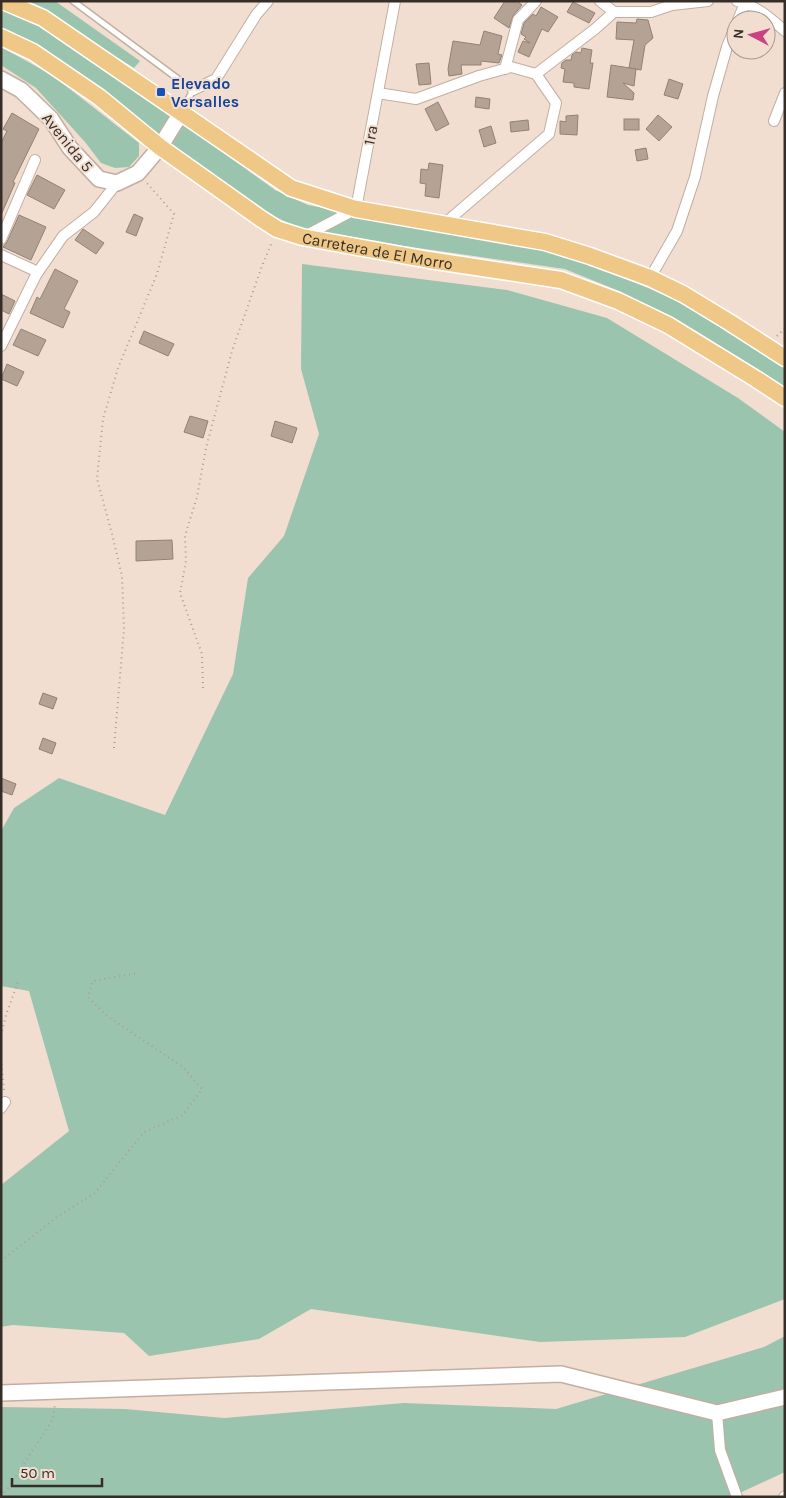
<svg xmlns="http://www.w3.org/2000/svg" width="786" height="1498" viewBox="0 0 786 1498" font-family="Karla,sans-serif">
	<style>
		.green { fill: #9bc4af }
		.building { fill: #b4a294; stroke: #938174 }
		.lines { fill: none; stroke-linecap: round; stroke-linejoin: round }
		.lane-casing { stroke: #c2afa1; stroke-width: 8 }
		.street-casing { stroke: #c2afa1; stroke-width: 12 }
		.secondary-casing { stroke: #c2afa1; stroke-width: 18 }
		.primary-casing { stroke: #fff; stroke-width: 19 }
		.path { stroke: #ab9c91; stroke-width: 2; stroke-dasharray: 1 4; stroke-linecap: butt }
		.lane { stroke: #fff; stroke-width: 5 }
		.street { stroke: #fff; stroke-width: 10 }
		.secondary { stroke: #fff; stroke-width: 15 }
		.primary { stroke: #efc888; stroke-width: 16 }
		.transit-dot { fill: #1a4fb4; stroke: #f2ded0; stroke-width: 2 }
		.labels { text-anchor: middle; stroke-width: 4; stroke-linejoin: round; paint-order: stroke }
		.transit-label { font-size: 16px; font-weight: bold; fill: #164399; stroke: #f2ded0; text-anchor: start }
		.street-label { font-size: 16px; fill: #352e28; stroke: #f2ded0 }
	</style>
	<rect width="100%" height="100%" fill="#f2ded0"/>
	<g class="green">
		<polygon points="21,1 55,1 140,61 134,68 42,10"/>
		<polygon points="1,8 38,25 172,115 159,138 1,31"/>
		<polygon points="1,47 52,75 139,143 139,156 129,167 115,168 101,163 85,142 36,88 1,65"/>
		<polygon points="183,123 275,190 308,205 540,248 587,262 674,299 727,329 785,366 785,387 761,371 675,318 619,291 565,269 404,246 296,227 262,210 169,145"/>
		<polygon points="302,264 507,290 607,318 738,398 785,432 785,1299 685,1337 540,1342 311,1309 259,1339 149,1356 124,1333 13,1325 1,1327 1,1185 69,1131 29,991 1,986 1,831 14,808 59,778 165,815 233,674 248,578 284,536 319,434 301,369"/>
		<polygon points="785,1336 785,1472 731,1497 1,1497 1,1407 125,1409 224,1418 404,1403 556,1409 764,1347"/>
	</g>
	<g class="building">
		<polygon points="505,1 517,1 522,5 513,16 509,28 494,18"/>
		<polygon points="573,2 595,13 589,23 567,12"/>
		<polygon points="541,7 558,17 548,32 542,29 529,57 518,52 523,41 530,43 524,39 526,37 521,34 524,23 533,14 536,16"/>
		<polygon points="637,19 648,20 653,38 645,45 641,70 629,68 634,40 616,39 617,22 636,23"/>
		<polygon points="484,31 502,36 498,54 502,55 499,63 481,61 481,65 461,65 462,74 449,76 448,69 453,41 480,45"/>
		<polygon points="582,48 592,50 590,63 593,63 589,89 574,87 574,83 563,82 565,69 561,68 562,63 566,60 571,60 572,55 576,52 581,53"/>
		<polygon points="429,63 431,84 419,85 416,64"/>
		<polygon points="611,65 636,69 634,86 623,83 634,93 633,100 607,97"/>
		<polygon points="669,79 683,84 678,99 664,95"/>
		<polygon points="476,97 490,99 489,109 475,107"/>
		<polygon points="438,102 449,124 436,131 425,109"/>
		<polygon points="12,113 39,129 13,182 15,183 1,215 1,143 7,131 3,129"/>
		<polygon points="578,115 577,135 560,134 560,121 566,122 566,116"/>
		<polygon points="658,115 672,127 659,141 646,129"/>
		<rect x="624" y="119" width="15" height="11"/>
		<polygon points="528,120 529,130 511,132 510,122"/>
		<polygon points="491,126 496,143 484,147 479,130"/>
		<polygon points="646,148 648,159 637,161 635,150"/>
		<polygon points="429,163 443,165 439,198 425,196 426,184 420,183 421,169 428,170"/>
		<polygon points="37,175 65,190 54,209 27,195"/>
		<polygon points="134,214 143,218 136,236 126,232"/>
		<polygon points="19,215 46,227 31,260 3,247 7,242"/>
		<polygon points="83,229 104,243 96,254 75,240"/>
		<polygon points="55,269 78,281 64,309 70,312 63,328 30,313 37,297 40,299"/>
		<polygon points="1,294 15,301 9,314 1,310"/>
		<polygon points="21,329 46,340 38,356 13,345"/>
		<polygon points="144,331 174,344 168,356 139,343"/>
		<polygon points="7,364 24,372 17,386 1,379"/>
		<polygon points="190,416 208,421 203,438 184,432"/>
		<polygon points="275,421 297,428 292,443 271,436"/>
		<polygon points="172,540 173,559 136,561 136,541"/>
		<polygon points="43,693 57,698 53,709 39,704"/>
		<polygon points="43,738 56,743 52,754 39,749"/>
		<polygon points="1,778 16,784 12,795 1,791"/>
	</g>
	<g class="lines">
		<defs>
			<polyline id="lane" points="73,1 193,90 182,111"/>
			<g id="street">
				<polyline points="600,1 614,12"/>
				<path d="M737 1C756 5 771 19 785 31"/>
				<polyline points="738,20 746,1"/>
				<polyline points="505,69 518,20 536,1"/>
				<polyline points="536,74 595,29 614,12 651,12 672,5 708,1"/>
				<polyline points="193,90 216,79 256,15 268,1"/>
				<polyline points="378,93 416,99 479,76 511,67 536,74 556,103 549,134 444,224"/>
				<polyline points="774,121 785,93"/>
				<polyline points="303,237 356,209 395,1"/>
				<polyline points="1,239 35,160"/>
				<polyline points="1,255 38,272"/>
				<polyline points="650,278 677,231 695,177 713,96 727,47 736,25"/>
				<polyline points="1,346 36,275 63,236 94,212 117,183"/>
				<polyline points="1,1108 5,1102"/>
				<polyline points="717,1413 720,1450 737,1497"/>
				<polyline points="784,1497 785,1496"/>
			</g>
			<g id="secondary">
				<polyline points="1,79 21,90 51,119 70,148 99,179 117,183 138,173 160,147 181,113"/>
				<polyline points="1,1393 561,1374 717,1413 785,1397"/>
			</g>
			<g id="primary">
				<polyline points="3,1 43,18 291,188 356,209 545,242 590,256 650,278 683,294 729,322 785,358"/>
				<path id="s1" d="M1 37 33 52 99 97 160 147 260 218 277 229 302 237 429 260 561 280 618 301 668 325 756 379 785 398"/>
			</g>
		</defs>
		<use href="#lane" class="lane-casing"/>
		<use href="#street" class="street-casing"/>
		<use href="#secondary" class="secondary-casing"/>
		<use href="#primary" class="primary-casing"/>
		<g class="path">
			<polyline points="777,336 785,328"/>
			<polyline points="203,688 202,654 180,593 186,561 185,536 197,497 206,448 232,351 262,266 272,242"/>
			<polyline points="114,748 124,629 122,576 112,534 97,479 103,419 118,368 157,274 174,214 146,182"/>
			<polyline points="1,1036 6,1015 18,982"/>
			<polyline points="1,1059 4,1090"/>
			<polyline points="1,1261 57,1217 95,1193 144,1132 183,1115 202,1089 183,1067 107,1016 88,997 93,981 138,973"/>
			<polyline points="2,1497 53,1419 55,1404"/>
		</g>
		<use href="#lane" class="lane"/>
		<use href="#street" class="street"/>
		<use href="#secondary" class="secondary"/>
		<use href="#primary" class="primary"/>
	</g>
	<rect class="transit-dot" x="156" y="87" width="10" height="10" rx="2.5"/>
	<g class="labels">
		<g class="transit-label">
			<text x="171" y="89">Elevado<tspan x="171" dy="18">Versalles</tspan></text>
		</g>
		<g class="street-label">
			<text transform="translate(370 135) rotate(-79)" y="6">1ra</text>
			<text transform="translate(68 142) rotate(51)" y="6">Avenida 5</text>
			<text dy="6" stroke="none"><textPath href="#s1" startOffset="440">Carretera de El Morro</textPath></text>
		</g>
	</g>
	<rect width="786" height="1498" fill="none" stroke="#352e28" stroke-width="5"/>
	<g transform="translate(751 35) rotate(276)"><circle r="24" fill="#f2ded0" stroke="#a6988d"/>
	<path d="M0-4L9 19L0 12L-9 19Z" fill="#c94281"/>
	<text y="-8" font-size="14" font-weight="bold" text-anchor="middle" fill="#352e28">N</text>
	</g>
	<path d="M12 1478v8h90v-8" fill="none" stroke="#352e28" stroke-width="2.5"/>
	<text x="20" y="1478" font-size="15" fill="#352e28" stroke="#f2ded0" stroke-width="4" paint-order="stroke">50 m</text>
</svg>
